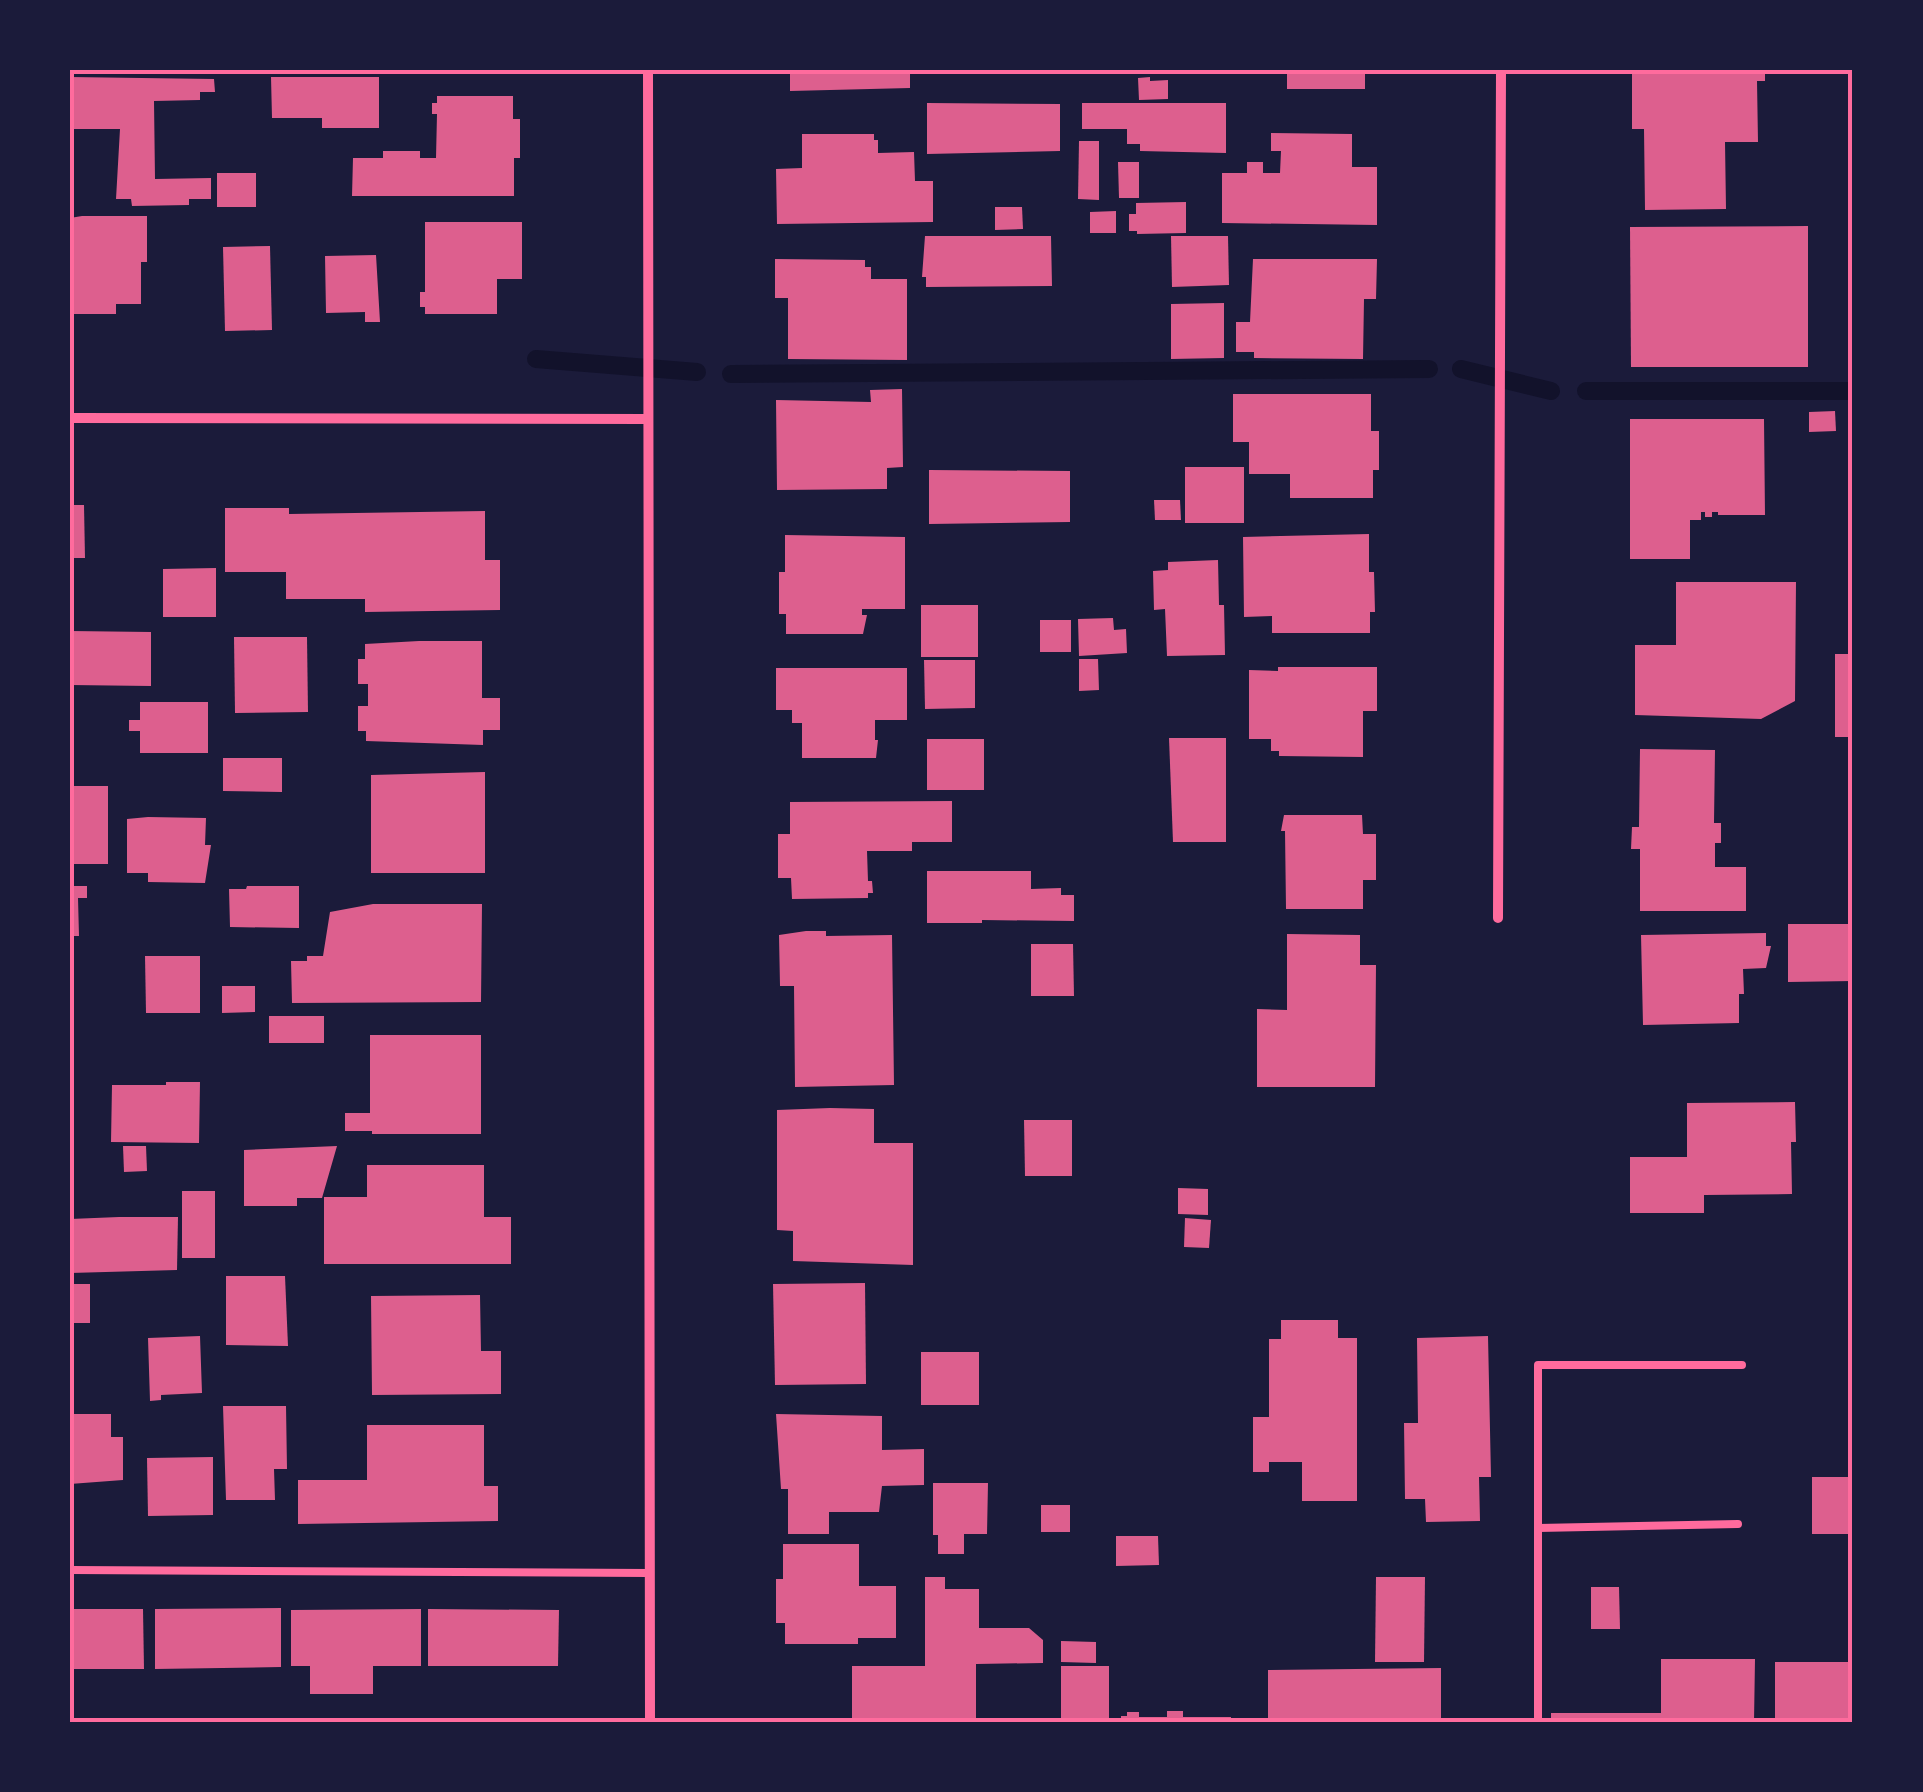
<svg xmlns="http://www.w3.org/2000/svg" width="1923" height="1792" viewBox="0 0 1923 1792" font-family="'Golos Text',sans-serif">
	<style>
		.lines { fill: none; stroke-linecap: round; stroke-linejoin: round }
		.stream { stroke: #12122b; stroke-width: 18 }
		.building { fill: #dd5f8e }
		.service { stroke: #ff6b9d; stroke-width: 8 }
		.minor { stroke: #ff6b9d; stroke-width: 10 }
		.neatline { fill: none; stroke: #ff6b9d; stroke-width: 4 }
	</style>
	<rect width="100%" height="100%" fill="#1b1b3a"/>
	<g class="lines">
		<g class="stream">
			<polyline points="536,359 697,372"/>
			<polyline points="1461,369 1551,391"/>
			<polyline points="731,374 1429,369"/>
			<polyline points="1586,391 1853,391"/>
		</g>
	</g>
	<g class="building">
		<polygon points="790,70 910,70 910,88 790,91"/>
		<rect x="1287" y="70" width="78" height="19"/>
		<polygon points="1632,70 1765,70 1765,81 1757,81 1758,142 1725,142 1726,209 1645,210 1644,129 1632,129"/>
		<polygon points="70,77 214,79 215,92 200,92 200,100 154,101 155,179 211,178 211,199 189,199 189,205 132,206 131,199 116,199 120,129 70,129"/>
		<polygon points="271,77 379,77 379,128 322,128 322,118 272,118"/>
		<polygon points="1150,77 1150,81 1168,80 1168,99 1139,100 1138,78"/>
		<polygon points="437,96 513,96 513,119 520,119 520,158 514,158 514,196 352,196 353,158 383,158 383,151 420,151 420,158 436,158 437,114 432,114 432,103 437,103"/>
		<polygon points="927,103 1060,104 1060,151 927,154"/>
		<polygon points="1082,103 1226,103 1226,153 1140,151 1140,144 1127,144 1127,129 1082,129"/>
		<polygon points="1271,133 1352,134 1352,167 1377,167 1377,225 1222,223 1222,173 1247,173 1247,162 1263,162 1263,173 1280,173 1281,151 1271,151"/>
		<polygon points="802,134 874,134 874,140 878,140 878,153 914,152 915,181 933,181 933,222 777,224 776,169 802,168"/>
		<polygon points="1079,141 1099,141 1099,200 1078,199"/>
		<polygon points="1118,162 1139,162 1139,198 1119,198"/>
		<rect x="217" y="173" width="39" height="34"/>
		<polygon points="1186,202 1186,233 1137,234 1137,231 1129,231 1129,214 1136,214 1136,203"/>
		<polygon points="995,207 1022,207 1023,229 995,230"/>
		<polygon points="1116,211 1116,233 1090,233 1090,212"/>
		<polygon points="82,216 147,216 147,262 141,262 141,304 116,304 116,314 70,314 70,218"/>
		<polygon points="425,222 522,222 522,279 497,279 497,314 425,314 425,307 420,307 420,292 425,292"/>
		<polygon points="1808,226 1808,367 1631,367 1630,227"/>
		<polygon points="925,236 1051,236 1052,286 926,287 926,277 922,277"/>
		<polygon points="1171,236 1228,236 1229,285 1172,287"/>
		<polygon points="270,246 272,330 225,331 223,247"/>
		<polygon points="376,255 380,322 365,322 365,312 326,313 325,256"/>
		<polygon points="775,259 865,260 865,267 871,267 871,279 907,279 907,360 788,359 788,298 775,298"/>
		<polygon points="1253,259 1377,259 1376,299 1364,299 1363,359 1254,358 1254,352 1236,352 1236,322 1250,322"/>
		<polygon points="1224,303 1224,358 1171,359 1171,304"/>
		<polygon points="902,389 903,467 887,468 887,489 777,490 776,400 871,402 870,390"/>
		<polygon points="1233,394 1371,394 1371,431 1379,431 1379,470 1373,470 1373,498 1290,498 1290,474 1249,474 1249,442 1233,442"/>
		<polygon points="1835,411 1836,431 1809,432 1809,412"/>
		<polygon points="1630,419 1764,419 1765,515 1718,515 1718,512 1712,512 1712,517 1705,517 1705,512 1701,512 1701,520 1690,520 1690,559 1630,559"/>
		<rect x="1185" y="467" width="59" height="56"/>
		<polygon points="929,470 1070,471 1070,522 929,524"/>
		<polygon points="1154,500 1180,500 1181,520 1155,520"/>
		<polygon points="70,505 84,505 85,558 70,558"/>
		<polygon points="225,508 289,508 289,514 485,511 485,560 500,560 500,610 365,612 365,599 286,599 286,572 225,572"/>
		<polygon points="1369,534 1369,572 1374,572 1375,612 1370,612 1370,633 1272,633 1272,616 1244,617 1243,537"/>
		<polygon points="785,535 905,537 905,609 862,609 862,615 867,615 863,634 786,634 786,614 779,614 779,572 785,572"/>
		<polygon points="1218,560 1219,605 1224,605 1225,655 1167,656 1165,609 1154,610 1153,571 1168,570 1168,562"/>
		<polygon points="216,568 216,617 163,617 163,569"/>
		<polygon points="1676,582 1796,582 1795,701 1761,719 1635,715 1635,645 1676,645"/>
		<rect x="921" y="605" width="57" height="52"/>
		<polygon points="1113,618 1114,630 1126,629 1127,653 1079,656 1078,619"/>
		<rect x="1040" y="620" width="31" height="32"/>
		<polygon points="70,631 151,632 151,686 70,685"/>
		<polygon points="234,637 307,637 308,712 235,713"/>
		<polygon points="419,641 482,641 482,698 500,698 500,730 483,730 483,745 366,741 366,731 358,731 358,706 368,706 368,684 358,684 358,659 365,659 365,644"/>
		<rect x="1835" y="654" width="18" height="83"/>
		<polygon points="1079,659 1098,659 1099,690 1079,691"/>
		<polygon points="924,660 975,660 975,708 925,709"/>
		<polygon points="1278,667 1377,667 1377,711 1363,711 1363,757 1279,756 1279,751 1271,751 1271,739 1249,739 1249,670 1278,671"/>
		<polygon points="776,668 907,668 907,720 875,720 875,740 878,740 876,758 802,758 802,723 792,723 792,710 776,710"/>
		<polygon points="140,702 208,702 208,753 140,753 140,731 129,731 129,720 140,720"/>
		<polygon points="1169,738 1226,738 1226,842 1173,842"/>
		<rect x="927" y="739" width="57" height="51"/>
		<polygon points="1640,749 1715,750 1714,823 1721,823 1721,843 1715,843 1715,867 1746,867 1746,911 1640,911 1640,849 1631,849 1632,827 1639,827"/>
		<rect x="1849" y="750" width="4" height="26"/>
		<polygon points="223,758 282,758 282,792 223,791"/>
		<polygon points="485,772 485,873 371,873 371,775"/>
		<rect x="1849" y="785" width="4" height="26"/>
		<rect x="70" y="786" width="38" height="78"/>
		<polygon points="952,801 952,842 912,842 912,851 867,851 868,881 872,881 873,893 868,893 868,898 792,899 791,878 778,878 778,834 790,834 790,802"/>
		<polygon points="1284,815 1362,815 1363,834 1376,834 1376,880 1363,880 1363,909 1286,909 1285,831 1281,831"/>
		<polygon points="148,817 206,818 205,845 211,845 205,883 148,882 148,873 127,873 127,819"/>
		<polygon points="927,871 1031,871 1031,889 1061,888 1061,895 1074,895 1074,921 982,920 982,923 927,923"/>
		<polygon points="70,886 87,886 87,898 78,898 79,936 70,936"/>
		<polygon points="247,886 299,886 299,928 230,927 229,889 246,889"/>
		<polygon points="373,904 482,904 481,1002 292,1003 291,961 307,961 307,956 323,956 330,912"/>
		<polygon points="1788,924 1853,924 1853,981 1788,982"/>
		<polygon points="806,931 826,931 826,936 892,935 894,1085 795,1087 794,986 780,986 779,935"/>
		<polygon points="1766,933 1766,946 1771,946 1766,968 1743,969 1744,994 1739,994 1739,1023 1643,1025 1641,935"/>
		<polygon points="1287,934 1360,935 1360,965 1376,965 1375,1087 1257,1087 1257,1009 1287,1010"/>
		<polygon points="1031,944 1073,944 1074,996 1031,996"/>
		<polygon points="145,956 200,956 200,1013 146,1013"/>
		<polygon points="222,986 255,986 255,1012 222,1013"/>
		<rect x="269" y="1016" width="55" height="27"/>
		<polygon points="370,1035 481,1035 481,1134 372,1134 372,1131 345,1131 345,1113 370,1113"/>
		<polygon points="166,1082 200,1082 199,1143 111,1142 112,1085 166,1085"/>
		<polygon points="1795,1102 1796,1142 1791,1142 1792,1194 1704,1195 1704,1213 1630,1213 1630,1157 1687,1157 1687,1103"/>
		<polygon points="830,1108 874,1109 874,1143 913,1143 913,1265 793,1261 793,1231 777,1230 777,1110"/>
		<polygon points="1024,1120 1072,1120 1072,1176 1025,1176"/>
		<polygon points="123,1146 146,1146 147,1171 124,1172"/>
		<polygon points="337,1146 322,1198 297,1198 297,1206 244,1206 244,1150"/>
		<polygon points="367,1165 484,1165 484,1217 511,1217 511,1264 324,1264 324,1197 367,1197"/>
		<polygon points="1178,1188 1208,1189 1208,1215 1178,1214"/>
		<rect x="182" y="1191" width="33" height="67"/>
		<polygon points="119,1217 178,1217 177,1270 70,1273 70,1219"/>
		<polygon points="1185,1218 1211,1220 1209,1248 1184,1247"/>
		<polygon points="226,1276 285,1276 288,1346 226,1345"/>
		<polygon points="865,1283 866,1384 775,1385 773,1284"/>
		<rect x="70" y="1284" width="20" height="39"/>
		<polygon points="480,1295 481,1351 501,1351 501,1394 372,1395 371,1296"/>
		<polygon points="1281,1320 1338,1320 1338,1338 1357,1338 1357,1501 1302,1501 1302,1462 1269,1462 1269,1472 1253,1472 1253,1417 1269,1417 1269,1339 1281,1339"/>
		<polygon points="200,1336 202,1393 161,1395 161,1400 150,1401 148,1338"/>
		<polygon points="1488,1336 1491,1477 1479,1477 1480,1521 1426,1522 1425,1499 1405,1499 1404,1423 1418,1423 1417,1338"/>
		<rect x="921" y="1352" width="58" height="53"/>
		<polygon points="223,1406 286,1406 287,1469 274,1469 275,1500 226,1500"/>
		<polygon points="70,1414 111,1414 111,1437 123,1437 123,1480 70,1484"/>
		<polygon points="776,1414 882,1416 882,1450 924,1449 924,1485 882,1486 879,1512 829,1512 829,1534 788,1534 788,1489 781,1489"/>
		<polygon points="367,1425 484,1425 484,1486 498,1486 498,1521 298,1524 298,1480 367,1480"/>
		<polygon points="213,1457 213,1515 148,1516 147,1458"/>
		<rect x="1812" y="1477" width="41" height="57"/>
		<polygon points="933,1483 988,1483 987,1534 964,1534 964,1554 938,1554 938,1535 933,1535"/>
		<rect x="1041" y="1505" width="29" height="27"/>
		<polygon points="1116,1536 1158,1536 1159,1565 1116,1566"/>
		<polygon points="783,1544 859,1544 859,1586 896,1586 896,1638 858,1638 858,1644 785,1644 785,1623 776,1623 776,1579 783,1579"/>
		<polygon points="925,1577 945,1577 945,1589 979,1589 979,1628 1029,1628 1043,1640 1043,1663 976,1664 976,1718 852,1718 852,1666 925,1666"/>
		<polygon points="1376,1577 1425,1577 1424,1662 1375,1662"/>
		<polygon points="1591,1587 1619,1587 1620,1629 1591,1629"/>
		<polygon points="281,1608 281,1667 155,1669 155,1609"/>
		<polygon points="70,1609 143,1609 144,1669 70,1669"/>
		<polygon points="421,1609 421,1666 373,1666 373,1694 310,1694 310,1666 291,1666 291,1610"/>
		<polygon points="428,1609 559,1610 558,1666 428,1666"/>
		<polygon points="1061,1641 1096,1642 1096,1663 1061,1662"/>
		<polygon points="1661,1659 1755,1659 1754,1722 1551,1722 1551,1713 1661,1713"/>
		<rect x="1775" y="1662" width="78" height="60"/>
		<rect x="1061" y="1666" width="48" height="56"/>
		<polygon points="1441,1668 1441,1718 1268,1718 1268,1670"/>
		<polygon points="1167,1711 1183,1711 1183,1717 1231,1717 1231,1722 1121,1722 1121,1716 1127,1716 1127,1712 1139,1712 1139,1717 1167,1717"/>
		<rect x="737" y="1718" width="53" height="4"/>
	</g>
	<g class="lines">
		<g class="service">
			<polyline points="1538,1528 1738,1524"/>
			<polyline points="70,1570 649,1573"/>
			<polyline points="1538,1722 1538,1365 1742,1365"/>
		</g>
		<g class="minor">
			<polyline points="648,70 650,1722"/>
			<polyline points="70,418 647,419"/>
			<polyline points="1498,918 1501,70"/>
		</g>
	</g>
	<rect width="1923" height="1792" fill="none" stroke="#1b1b3a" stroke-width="145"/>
	<rect x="72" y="72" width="1778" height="1648" class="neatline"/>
</svg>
